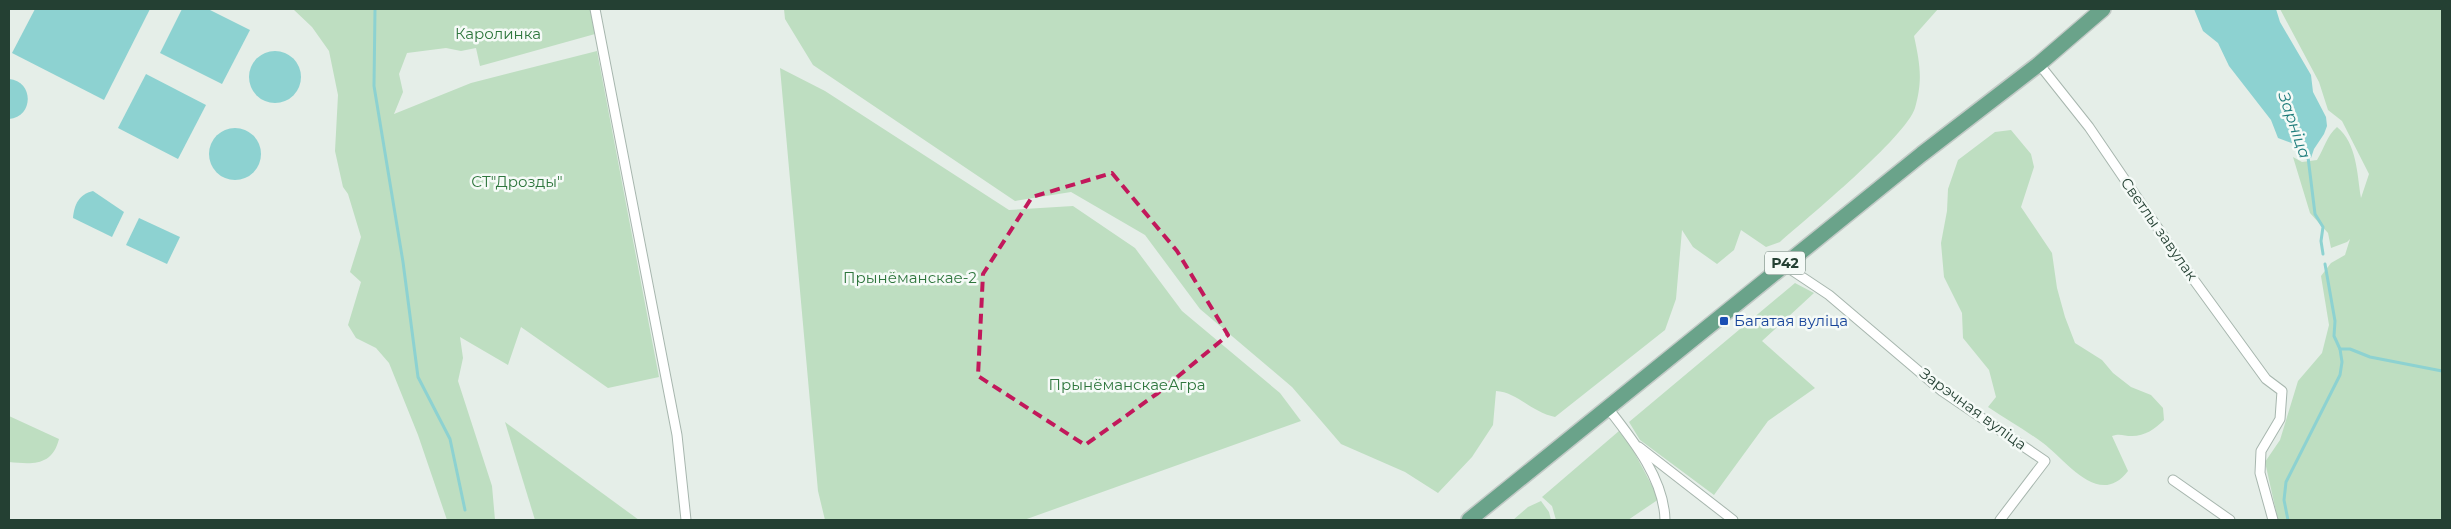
<svg xmlns="http://www.w3.org/2000/svg" width="2451" height="529" viewBox="0 0 2451 529" font-family="Montserrat,sans-serif">
	<style>
		.green { fill: #bedec1 }
		.water { fill: #8dd2d1 }
		.lines { fill: none; stroke-linecap: round; stroke-linejoin: round }
		.stream { stroke: #8dd2d1; stroke-width: 3 }
		.minor-casing { stroke: #a7b6ae; stroke-width: 11 }
		.primary-casing { stroke: #c2cac6; stroke-width: 18 }
		.minor { stroke: #fff; stroke-width: 9 }
		.primary { stroke: #6aa38a; stroke-width: 15 }
		.marked { fill: none; stroke: #c2185b; stroke-width: 4; stroke-dasharray: 10 6; stroke-linejoin: round }
		.transit-dot { fill: #1a4fb4; stroke: #f5faf7; stroke-width: 2 }
		.labels { text-anchor: middle; stroke-width: 5; stroke-linejoin: round; paint-order: stroke }
		.shield { fill: #f5faf7; stroke: #63786e; stroke-width: 1 }
		.shield-label { font-size: 14px; font-weight: bold; fill: #244033 }
		.park-label { font-size: 15px; fill: #2e763d; stroke: #f5faf7 }
		.street-label { font-size: 15px; fill: #244033; stroke: #f5faf7 }
		.transit-label { font-size: 15px; fill: #164399; stroke: #f5faf7; text-anchor: start }
		.water-label { font-size: 16px; font-style: italic; fill: #1e7c7b; stroke: #f5faf7 }
	</style>
	<rect width="100%" height="100%" fill="#e5eee8"/>
	<g class="green">
		<polygon points="293,9 590,9 595,34 480,66 476,48 461,51 446,48 407,53 399,74 403,92 394,114 471,83 597,51 659,377 608,388 521,327 508,365 460,337 463,358 458,381 492,486 495,520 447,520 418,435 389,363 376,348 356,338 348,325 361,282 350,272 361,237 348,194 343,187 335,151 338,95 329,51 312,27"/>
		<path d="M784 9H1938L1914 36C1920 64 1923 80 1915 108 1906 137 1807 218 1780 242L1766 247 1741 230 1734 250 1717 264 1693 247 1682 230 1676 299 1665 330 1555 417C1531 412 1517 392 1496 391L1493 425 1472 457 1438 493 1405 472 1341 444 1292 387 1200 309 1145 235 1071 192 1015 201 813 65 785 19Z"/>
		<path d="M2280 9H2442V520H2278L2265 462 2280 440 2298 381 2322 353 2329 325 2321 276 2331 263 2345 255 2350 239 2347 242 2331 248 2328 233 2310 213 2293 157 2302 162 2317 160C2325 147 2326 137 2337 127 2357 143 2357 174 2361 198L2369 174 2342 121 2328 110 2319 82Z"/>
		<polygon points="780,68 825,91 1009,210 1073,206 1135,248 1182,311 1280,393 1301,421 1024,520 825,520 818,491"/>
		<path d="M2011 130 2031 154 2034 167 2021 207 2052 253 2057 288 2065 317 2075 343 2102 360 2113 373 2131 387 2151 395 2163 408 2164 420C2155 429 2145 436 2132 436 2124 436 2120 433 2112 436L2128 471C2099 509 2066 460 2043 443 2025 430 2006 419 1988 407L1996 397 1989 370 1963 338 1962 313 1944 277 1941 243 1947 211 1948 189 1958 160 1995 132Z"/>
		<polygon points="1795,283 1814,293 1762,341 1815,388 1768,421 1714,495 1640,440 1629,422"/>
		<path d="M9 416 59 439C52 467 31 464 9 462Z"/>
		<polygon points="505,422 639,520 535,520"/>
		<polygon points="1619,431 1632,448 1659,499 1628,520 1556,520 1552,506 1542,497"/>
		<polygon points="1541,501 1549,512 1551,520 1513,520 1528,507"/>
	</g>
	<g class="water">
		<polygon points="35,9 150,9 104,100 12,53"/>
		<polygon points="182,9 208,9 250,30 222,84 160,53"/>
		<polygon points="2194,9 2276,9 2280,22 2311,75 2313,92 2326,117 2327,126 2324,134 2314,149 2311,158 2305,156 2300,146 2278,138 2271,120 2229,66 2218,43 2203,31"/>
		<circle cx="275" cy="77" r="26"/>
		<polygon points="146,74 206,105 178,159 118,128"/>
		<path d="M9 79C34 81 34 117 9 119Z"/>
		<circle cx="235" cy="154" r="26"/>
		<path d="M93 191 124 212 112 237 73 218C74 205 79 194 93 191Z"/>
		<polygon points="139,218 180,237 167,264 126,245"/>
	</g>
	<g class="lines">
		<g class="stream">
			<polyline points="375,9 374,86 403,262 418,377 450,439 465,510"/>
			<polyline points="2308,157 2315,214 2323,227 2321,241 2323,254"/>
			<polyline points="2325,264 2335,321 2334,336 2340,349 2350,349 2370,357 2442,371"/>
			<polyline points="2288,520 2284,500 2286,482 2340,375 2342,362 2340,349"/>
		</g>
		<defs>
			<g id="minor">
				<polyline points="595,9 677,435 686,520"/>
				<polyline points="2039,64 2089,127 2183,265 2266,379 2282,391 2280,419 2261,451 2260,473 2273,520"/>
				<polyline points="1784,265 1829,295 1942,391 2045,461 2000,520"/>
				<path d="M1607 407C1632 439 1664 478 1665 520"/>
				<polyline points="1639,447 1733,520"/>
				<polyline points="2173,480 2230,520"/>
			</g>
			<polyline id="primary" points="1469,520 1922,154 2039,64 2103,9"/>
		</defs>
		<use href="#minor" class="minor-casing"/>
		<use href="#primary" class="primary-casing"/>
		<use href="#minor" class="minor"/>
		<use href="#primary" class="primary"/>
	</g>
	<path class="marked" d="M1112 173 1177 251 1228 335 1158 393 1085 445 978 376 983 274 1032 197Z"/>
	<rect class="transit-dot" x="1719" y="316" width="10" height="10" rx="2.5"/>
	<g class="labels">
		<rect class="shield" x="1765" y="251.5" width="40" height="23" rx="4"/>
		<g class="shield-label">
			<text x="1785" y="268">Р42</text>
		</g>
		<g class="park-label">
			<text x="498" y="39">Каролинка</text>
			<text x="517" y="187">СТ"Дрозды"</text>
			<text x="910" y="283">Прынёманскае-2</text>
			<text x="1127" y="390">ПрынёманскаеАгра</text>
		</g>
		<g class="street-label">
			<text transform="translate(2159 229) rotate(55)" y="5">Светлы завулак</text>
			<text transform="translate(1973 409) rotate(36)" y="5">Зарэчная вуліца</text>
		</g>
		<g class="transit-label">
			<text x="1734" y="326">Багатая вуліца</text>
		</g>
		<g class="water-label">
			<text transform="translate(2295 125) rotate(71)" y="6">Зарніца</text>
		</g>
	</g>
	<rect width="2451" height="529" fill="none" stroke="#244033" stroke-width="20"/>
</svg>
